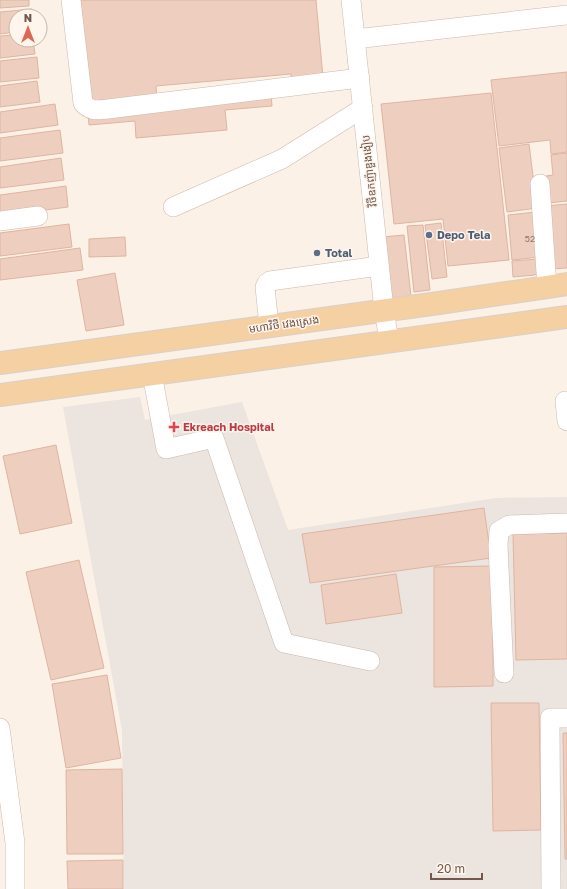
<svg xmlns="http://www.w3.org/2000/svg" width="567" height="889" viewBox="0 0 567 889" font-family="'Golos Text','Noto Sans Khmer',sans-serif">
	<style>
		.industrial { fill: #ebe4df }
		.building { fill: #eecfbf; stroke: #dfb4a1 }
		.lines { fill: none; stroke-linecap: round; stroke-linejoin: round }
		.minor-casing { stroke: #cbb8ad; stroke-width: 20 }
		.major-casing { stroke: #d8d0cd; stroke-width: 24 }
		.minor { stroke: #fff; stroke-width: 19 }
		.major { stroke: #f4d0a3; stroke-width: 22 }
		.service-dot { fill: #5c6f8a; stroke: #fef5ec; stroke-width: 1.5 }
		.health-dot { fill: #e0444e; stroke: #fef5ec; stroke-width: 1.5 }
		.labels { text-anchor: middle; stroke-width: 3; stroke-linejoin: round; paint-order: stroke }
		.number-label { font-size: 9px; fill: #91756a }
		.street-label { font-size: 11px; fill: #72574d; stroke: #fef5ec }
		.service-label { font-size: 11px; font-weight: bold; fill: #4e5e75; stroke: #fef5ec; text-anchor: start }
		.health-label { font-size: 11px; font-weight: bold; fill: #be3a42; stroke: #fef5ec; text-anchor: start }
	</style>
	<rect width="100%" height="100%" fill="#fbf1e6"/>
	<polygon class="industrial" points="140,397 145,420 242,402 288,530 496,498 567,497 567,889 124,889 122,730 63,407"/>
	<g class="building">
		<polygon points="0,0 29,0 29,6 0,8"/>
		<polygon points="78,0 316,0 323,78 292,81 291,74 156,86 157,103 271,93 272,106 225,110 227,130 136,138 135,121 89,125"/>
		<polygon points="32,9 33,16 16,16 16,32 0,34 0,12"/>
		<polygon points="16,35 16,40 33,40 35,54 0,58 0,36"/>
		<polygon points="37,57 39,78 0,82 0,61"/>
		<polygon points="567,72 567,152 551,154 550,140 499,146 491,80"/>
		<polygon points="37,81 40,102 0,107 0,86"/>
		<polygon points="491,93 509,260 448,266 443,219 394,224 381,104"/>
		<polygon points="55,104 58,125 0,133 0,112"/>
		<polygon points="60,130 63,153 0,161 0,138"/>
		<polygon points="529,144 537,208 507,212 499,148"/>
		<polygon points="567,153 567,201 548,203 546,176 553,175 551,155"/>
		<polygon points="61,158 64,180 0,188 0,167"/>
		<polygon points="66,186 68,207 0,216 0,195"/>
		<polygon points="567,204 567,268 552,269 546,206"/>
		<polygon points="536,212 540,257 512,260 508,215"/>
		<polygon points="441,223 447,277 432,279 425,225"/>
		<polygon points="69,224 72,247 0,256 0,233"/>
		<polygon points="423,225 430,290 414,292 407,226"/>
		<polygon points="404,235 411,296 389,298 382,237"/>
		<polygon points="125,237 126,256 89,257 89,239"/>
		<polygon points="80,248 83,270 0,280 0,259"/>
		<polygon points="539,259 540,270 535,275 513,277 512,261"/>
		<polygon points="115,273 124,325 86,331 77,280"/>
		<polygon points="56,445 72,523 20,534 3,456"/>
		<polygon points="484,508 491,558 310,583 302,534"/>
		<polygon points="567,533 567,659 516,660 513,534"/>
		<polygon points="79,560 104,668 51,680 26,572"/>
		<polygon points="493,566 493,686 434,687 434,567"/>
		<polygon points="396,574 402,613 326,624 321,585"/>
		<polygon points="107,675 121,758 66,768 52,684"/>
		<polygon points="491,703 539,703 541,830 493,831"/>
		<polygon points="563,733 567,733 567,859 565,859"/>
		<polygon points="122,769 123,854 67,854 66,770"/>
		<polygon points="123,860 123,889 68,889 67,861"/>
	</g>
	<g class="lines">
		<defs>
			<g id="minor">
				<path d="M71 0 83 103C91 112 97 110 108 109L360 78"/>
				<polyline points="351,0 384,310 389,341"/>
				<polyline points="355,39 567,15"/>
				<polyline points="540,184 547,287"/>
				<polyline points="173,207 282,159 363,108"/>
				<polyline points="0,221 38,216"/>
				<polyline points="269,326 265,287 267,283 270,281 379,266"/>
				<polyline points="152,374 166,449 214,438 284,643 370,661"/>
				<polyline points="565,401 567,421"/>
				<polyline points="504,673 498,546 499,531 509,525 567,523"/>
				<polyline points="0,728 15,843 15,889"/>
				<polyline points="551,889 550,718 567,718"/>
			</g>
			<g id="major">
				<polyline points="0,363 439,303 567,284"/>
				<polyline points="0,395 567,317"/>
			</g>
		</defs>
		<use href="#minor" class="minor-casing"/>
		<use href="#major" class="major-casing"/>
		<use href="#minor" class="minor"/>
		<use href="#major" class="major"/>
	</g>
	<g class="service-dot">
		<circle cx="429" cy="235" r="4"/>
		<circle cx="317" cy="253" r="4"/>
	</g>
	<path class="health-dot" d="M172 421h4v4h4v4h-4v4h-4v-4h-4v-4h4z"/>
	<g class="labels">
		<g class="number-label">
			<text x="530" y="242">52</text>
		</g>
		<g class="street-label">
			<text transform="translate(369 171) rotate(-96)" y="4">វិថីឧកញ៉ាឌួងងៀប</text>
			<text transform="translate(284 324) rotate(-8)" y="4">មហាវិថី វេងស្រេង</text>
		</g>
		<g class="service-label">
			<text x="437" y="239">Depo Tela</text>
			<text x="325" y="257">Total</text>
		</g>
		<g class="health-label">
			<text x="183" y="431">Ekreach Hospital</text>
		</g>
	</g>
	<g transform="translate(28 28)"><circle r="19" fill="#fef5ec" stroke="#c6b6ac"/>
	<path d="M0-3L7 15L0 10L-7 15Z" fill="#db6854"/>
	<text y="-6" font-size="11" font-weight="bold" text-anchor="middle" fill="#72574d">N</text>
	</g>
	<path d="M431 873v6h51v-6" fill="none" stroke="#72574d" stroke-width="2"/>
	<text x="437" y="873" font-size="12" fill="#72574d" stroke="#fef5ec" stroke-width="3" paint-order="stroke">20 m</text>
</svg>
